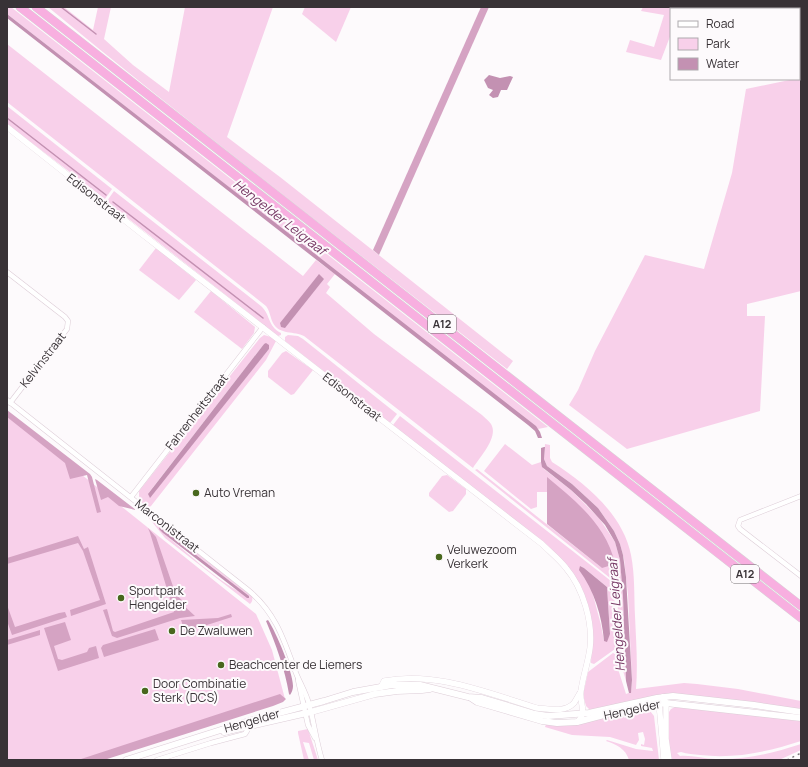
<svg xmlns="http://www.w3.org/2000/svg" width="808" height="767" viewBox="0 0 808 767" font-family="Manrope,sans-serif">
	<style>
		.green { fill: #f8d0ea; fill-rule: evenodd }
		.forest { fill: #d5a3c3 }
		.water { fill: #c391b2 }
		.lines { fill: none; stroke-linecap: round; stroke-linejoin: round }
		.stream { stroke: #c391b2; stroke-width: 1.5 }
		.minor-casing { stroke: #ddcdd7; stroke-width: 5.5 }
		.tertiary-casing { stroke: #ddcdd7; stroke-width: 6 }
		.secondary-casing { stroke: #ddcdd7; stroke-width: 7 }
		.motorway-casing { stroke: #d7d6d7; stroke-width: 9 }
		.minor { stroke: #fff; stroke-width: 4.5 }
		.tertiary { stroke: #fff; stroke-width: 5.5 }
		.secondary { stroke: #fff; stroke-width: 6 }
		.motorway { stroke: #f8afe0; stroke-width: 8 }
		.rail { stroke: #7b7679; stroke-width: 1.5; stroke-dasharray: 2 4; stroke-linecap: butt }
		.poi-dot { fill: #48671d; stroke: #fdfafc; stroke-width: 1.5 }
		.labels { text-anchor: middle; stroke-width: 4; stroke-linejoin: round; paint-order: stroke }
		.shield { fill: #fdfafc; stroke: #736e71; stroke-width: 1 }
		.shield-label { font-size: 11px; font-weight: bold; fill: #383236 }
		.street-label { font-size: 12px; fill: #383236; stroke: #fdfafc }
		.poi-label { font-size: 12px; fill: #383236; stroke: #fdfafc; text-anchor: start }
		.water-label { font-size: 13px; font-style: italic; fill: #773965; stroke: #fdfafc }
	</style>
	<rect width="100%" height="100%" fill="#fdfafc"/>
	<g class="green">
		<polygon points="7,7 11,7 548,427 538,429 7,14"/>
		<path d="M48 7H64L93 30 98 7H111L104 39 133 65 169 92 185 7H273L227 137 280 177 513 361 507 369C353 249 198 131 48 7Z"/>
		<polygon points="305,7 351,7 336,42 302,14"/>
		<polygon points="643,7 681,7 680,9 671,9 671,34 661,60 626,52 630,40 654,47 664,15 641,11"/>
		<path d="M7 44 303 276 316 260 335 274 327 284 330 287 326 293 374 334 482 415C485 418 489 421 491 424 499 437 480 457 473 468L304 336C295 331 279 335 273 323 270 317 270 311 266 306L7 102Z"/>
		<polygon points="799,78 801,78 801,291 747,304 747,316 765,316 760,411 627,449 569,405 578,390 595,351 645,255 704,269 732,173 746,89"/>
		<polygon points="7,106 112,189 105,199 7,124"/>
		<path d="M114 191 261 306C271 315 267 326 281 333V335L278 336 107 202V201Z"/>
		<polygon points="156,248 196,280 179,300 139,270"/>
		<polygon points="211,291 255,327 254,333 242,349 194,312"/>
		<path d="M264 335 271 337 276 341 266 360 151 506 148 508 139 500V491L260 338ZM264 344H267L269 346V349L147 495Z"/>
		<polygon points="288,335 298,336 303,339 397,414 390,423 285,341 285,337"/>
		<polygon points="286,351 313,370 294,394 291,395 268,377 268,371 282,353"/>
		<polygon points="7,415 256,614 272,650 285,699 102,760 7,760"/>
		<path d="M400 416 611 581 614 589 617 646 615 649 594 664 591 663 592 627 569 568 393 425ZM580 566 584 568 607 587 610 634 604 641 601 625 592 591Z"/>
		<polygon points="505,444 532,465 541,462 544,469 571,490 599,518 615,542 620,560 623,597 626,681 620,660 617,589 615,582 475,470 477,469 602,568 547,478 547,492 537,492 537,507 531,509 484,471"/>
		<path d="M545 444 550 445V458L552 462C585 483 623 514 631 555 635 575 634 596 635 616 636 640 638 664 636 689L684 683 697 684 738 689 801 701V710L689 695 590 710 586 706 583 695 588 672 613 653 617 655 619 672 626 694 631 692 632 680 628 595 624 559 620 544 614 531 598 508 572 484 547 466 544 459Z"/>
		<polygon points="447,475 466,489 466,494 453,511 449,512 429,496 429,493 442,476"/>
		<path d="M148 515 252 596C253 600 252 602 250 604L165 538 149 518ZM163 533 199 557 250 597C220 584 188 553 163 533Z"/>
		<path d="M677 706 801 719V741C767 752 735 759 700 755 694 754 687 754 681 752L677 753 680 756C692 755 704 759 716 759 746 760 773 753 801 744V750L779 760H672L669 750V712L671 709Z"/>
		<path d="M643 709 650 711 654 716 659 760H629C626 749 616 744 606 741L607 740 636 749 653 751 652 748 641 746V744L644 745 645 739 643 732 638 733 639 740 636 745 610 737 572 735 545 727 546 724Z"/>
		<polygon points="308,729 318,760 314,760 309,743 303,742 309,760 304,760 298,733 298,731"/>
	</g>
	<g class="forest">
		<polygon points="481,7 489,7 379,255 373,250"/>
		<polygon points="7,410 90,474 92,477 101,512 97,513 87,475 70,479 65,463 7,417"/>
		<path d="M547 477C576 501 607 526 615 564L602 568 547 524Z"/>
		<polygon points="95,479 97,480 136,510 119,506 108,497 101,500"/>
		<polygon points="148,528 156,537 176,595 183,601 182,604 195,616 180,618 117,638 112,636 103,610 107,609 113,631 115,632 174,612 150,533"/>
		<polygon points="78,536 84,549 88,547 106,604 71,616 70,610 100,600 83,551 78,543 7,564 7,558"/>
		<polygon points="7,605 15,627 59,613 65,612 67,617 12,635 7,621"/>
		<polygon points="231,614 232,617 185,632 181,620 218,618"/>
		<polygon points="65,622 71,640 54,646 58,659 62,660 87,652 89,648 96,646 99,658 58,671 44,628"/>
		<polygon points="155,629 159,640 104,657 101,648 103,645"/>
		<polygon points="40,630 40,635 7,645 7,640"/>
		<polygon points="280,694 286,699 283,702 273,706 104,760 78,760"/>
	</g>
	<g class="water">
		<polygon points="7,14 536,426 540,432 542,438 538,438 535,431 528,425 7,18"/>
		<polygon points="489,75 500,78 510,76 513,77 507,90 501,90 498,97 493,98 489,95 493,90 488,88 484,80"/>
		<polygon points="319,274 324,279 285,328 281,327 280,323"/>
		<polygon points="264,344 266,343 269,345 269,349 150,498 148,494"/>
		<polygon points="544,447 545,447 544,459 547,466 572,484 598,508 614,531 620,544 623,555 626,577 632,680 631,693 629,693 626,681 623,597 620,560 615,542 605,525 586,504 571,490 542,467 541,462 541,448"/>
		<polygon points="160,527 249,596 249,598 247,598 163,533 159,529"/>
		<path d="M580 566 584 568 607 587 610 634 607 642 604 641C602 616 594 590 579 570Z"/>
		<path d="M268 620C276 632 293 672 293 686 293 689 292 692 290 695L289 694C285 669 276 645 266 621Z"/>
	</g>
	<g class="lines">
		<g class="stream">
			<polyline points="61,7 96,34"/>
			<polyline points="7,118 106,195"/>
			<polyline points="113,202 263,318"/>
		</g>
		<defs>
			<g id="minor">
				<polyline points="7,272 65,317 68,321 67,329 10,403"/>
				<path d="M7 400 248 590C276 613 284 640 296 673 300 683 306 693 309 704 314 722 316 741 322 760"/>
				<polyline points="801,496 740,520 738,526 740,529 801,576"/>
				<polyline points="131,497 263,327"/>
				<polyline points="298,680 308,725 315,738"/>
				<polyline points="157,760 211,743 245,734 250,726"/>
			</g>
			<g id="tertiary">
				<path d="M7 127 142 234 542 544C550 552 559 559 566 568 583 588 593 622 590 648 588 663 583 676 581 691 579 702 588 713 577 722"/>
				<path d="M381 687 384 681C436 671 487 693 537 708 548 709 565 713 574 703 576 700 578 696 580 693"/>
				<polyline points="664,760 659,703 663,697 666,703 666,739 669,760"/>
			</g>
			<g id="secondary">
				<polyline points="471,698 477,702 542,721 557,723 577,722 619,711 666,703 801,718"/>
				<polyline points="224,732 311,712 375,694 397,691 422,690 430,689"/>
				<polyline points="126,760 249,721 324,701 353,692 392,685 420,685 468,697 482,698 535,714 548,716 589,713 657,698 673,696 754,705 801,712"/>
			</g>
			<g id="motorway">
				<polyline points="20,7 801,618"/>
				<polyline points="36,7 801,606"/>
			</g>
		</defs>
		<use href="#minor" class="minor-casing"/>
		<use href="#tertiary" class="tertiary-casing"/>
		<use href="#secondary" class="secondary-casing"/>
		<use href="#motorway" class="motorway-casing"/>
		<use href="#minor" class="minor"/>
		<use href="#tertiary" class="tertiary"/>
		<use href="#secondary" class="secondary"/>
		<use href="#motorway" class="motorway"/>
		<polyline class="rail" points="787,760 801,753"/>
	</g>
	<g class="poi-dot">
		<circle cx="196" cy="493" r="4"/>
		<circle cx="439" cy="557" r="4"/>
		<circle cx="121" cy="598" r="4"/>
		<circle cx="172" cy="631" r="4"/>
		<circle cx="221" cy="665" r="4"/>
		<circle cx="145" cy="691" r="4"/>
	</g>
	<g class="labels">
		<g class="shield">
			<rect x="428" y="315" width="28" height="18" rx="3"/>
			<rect x="731" y="565" width="28" height="18" rx="3"/>
		</g>
		<g class="shield-label">
			<text x="442" y="328">A12</text>
			<text x="745" y="578">A12</text>
		</g>
		<g class="street-label">
			<text transform="translate(96 198) rotate(38)" y="4">Edisonstraat</text>
			<text transform="translate(43 360) rotate(-52)" y="4">Kelvinstraat</text>
			<text transform="translate(352 397) rotate(38)" y="4">Edisonstraat</text>
			<text transform="translate(197 412) rotate(-52)" y="4">Fahrenheitstraat</text>
			<text transform="translate(167 526) rotate(38)" y="4">Marconistraat</text>
			<text transform="translate(632 710) rotate(-12)" y="4">Hengelder</text>
			<text transform="translate(252 721) rotate(-16)" y="4">Hengelder</text>
		</g>
		<g class="poi-label">
			<text x="204" y="497">Auto Vreman</text>
			<text x="447" y="554">Veluwezoom<tspan x="447" dy="14">Verkerk</tspan></text>
			<text x="129" y="595">Sportpark<tspan x="129" dy="14">Hengelder</tspan></text>
			<text x="180" y="635">De Zwaluwen</text>
			<text x="229" y="669">Beachcenter de Liemers</text>
			<text x="153" y="688">Door Combinatie<tspan x="153" dy="14">Sterk (DCS)</tspan></text>
		</g>
		<g class="water-label">
			<text transform="translate(280 217) rotate(38)" y="5">Hengelder Leigraaf</text>
			<text transform="translate(616 615) rotate(-94)" y="5">Hengelder Leigraaf</text>
		</g>
	</g>
	<rect width="808" height="767" fill="none" stroke="#383236" stroke-width="16"/>
	<rect x="670" y="8" width="130" height="72" fill="#fdfafc" stroke="#aeaaad"/>
	<rect x="678" y="21" width="20" height="6" fill="#ffffff" stroke="#aeaaad"/>
	<text x="706" y="28" font-size="12" fill="#383236">Road</text>
	<rect x="678" y="38" width="20" height="12" fill="#f8d0ea" stroke="#aeaaad"/>
	<text x="706" y="48" font-size="12" fill="#383236">Park</text>
	<rect x="678" y="58" width="20" height="12" fill="#c391b2" stroke="#aeaaad"/>
	<text x="706" y="68" font-size="12" fill="#383236">Water</text>
</svg>
